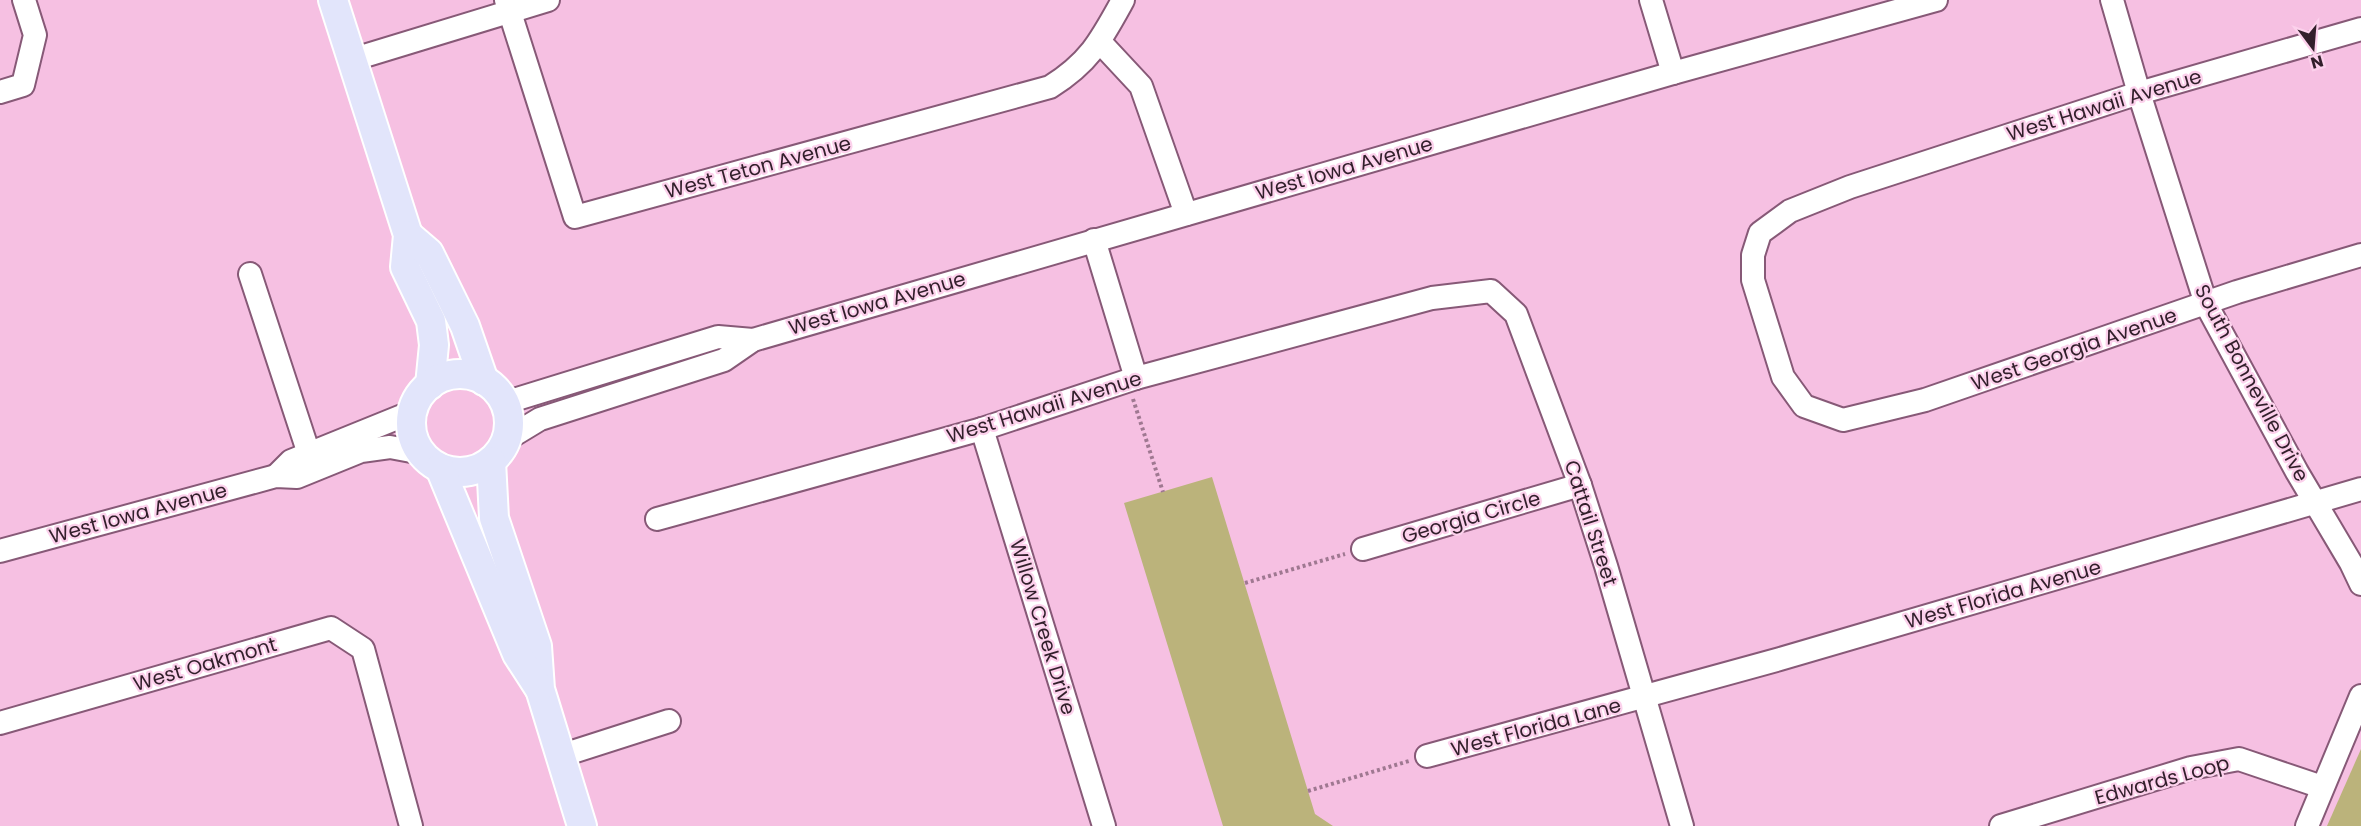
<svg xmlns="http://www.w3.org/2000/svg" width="2361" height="826" viewBox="0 0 2361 826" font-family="Poppins,sans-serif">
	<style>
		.green { fill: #bbb37b }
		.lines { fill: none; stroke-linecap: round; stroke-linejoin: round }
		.minor-casing { stroke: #875977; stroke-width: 26 }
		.major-casing { stroke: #fff; stroke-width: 32 }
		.path { stroke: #9f7891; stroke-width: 4; stroke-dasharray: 3 3; stroke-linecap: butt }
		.minor { stroke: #fff; stroke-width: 22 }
		.major { stroke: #e2e5fb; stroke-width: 28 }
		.labels { text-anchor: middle; stroke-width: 4.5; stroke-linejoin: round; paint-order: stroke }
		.street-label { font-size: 20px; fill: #321f2b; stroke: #fcd1ec }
	</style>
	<rect width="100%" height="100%" fill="#f6c0e2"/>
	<g class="green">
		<polygon points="1212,477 1315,814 1333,826 1223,826 1124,503"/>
		<polygon points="2361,749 2361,826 2327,826"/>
	</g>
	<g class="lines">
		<defs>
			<g id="minor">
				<path d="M506 0 575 217 1050 87C1090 62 1101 40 1123 0"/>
				<polyline points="1651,0 1673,73"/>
				<polyline points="2112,0 2139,93 2206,304 2297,472 2351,563 2361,584"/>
				<polyline points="2361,29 2139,93 1850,187 1790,211 1760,233 1753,255 1753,280 1783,377 1804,406 1843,420 1925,400 2237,292 2361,255"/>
				<polyline points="1100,42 1141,86 1186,214"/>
				<polyline points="351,60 548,0"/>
				<polyline points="0,92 23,85 35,35 24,0"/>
				<polyline points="1094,240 1136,378"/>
				<polyline points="250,274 309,454"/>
				<polyline points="504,403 718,337 753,340"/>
				<polyline points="982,429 1104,826"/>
				<polyline points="507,439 540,419 724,360 753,340 1673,73 1936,0"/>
				<polyline points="276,476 291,461 412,412"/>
				<polyline points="657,519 982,429 1136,378 1432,298 1491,291 1516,314 1580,485 1606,566 1682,826"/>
				<polyline points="1363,549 1580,485"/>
				<polyline points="0,551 276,476 297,477 361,451 390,447 422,453"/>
				<polyline points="0,723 331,628 363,649 411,826"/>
				<polyline points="560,756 669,721"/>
				<polyline points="1427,756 1780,659 2361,489"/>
				<polyline points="2001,826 2191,768 2239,759 2322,787"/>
				<polyline points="2307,826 2361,696"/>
			</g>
			<g id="major">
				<polyline points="333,0 408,235 405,267 431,321 434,345 430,385"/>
				<polyline points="408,235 429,253 465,326 484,381"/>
				<circle cx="460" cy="423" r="49"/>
				<polyline points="491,461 494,518 537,646 540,689 582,826"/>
				<polyline points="440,468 517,654 539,688"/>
			</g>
		</defs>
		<use href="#minor" class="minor-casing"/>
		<use href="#major" class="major-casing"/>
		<g class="path">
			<polyline points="1133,399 1163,492"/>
			<polyline points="1245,583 1345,554"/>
			<polyline points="1308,791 1409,761"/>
		</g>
		<use href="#minor" class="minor"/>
		<use href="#major" class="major"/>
	</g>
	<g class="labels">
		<g class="street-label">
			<text transform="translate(2104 105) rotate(-17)" y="7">West Hawaii Avenue</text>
			<text transform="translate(758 167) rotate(-15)" y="7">West Teton Avenue</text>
			<text transform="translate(1344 168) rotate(-16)" y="7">West Iowa Avenue</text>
			<text transform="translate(877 303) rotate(-16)" y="7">West Iowa Avenue</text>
			<text transform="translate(2074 349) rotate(-19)" y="7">West Georgia Avenue</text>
			<text transform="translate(2252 383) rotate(62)" y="7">South Bonneville Drive</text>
			<text transform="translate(1044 407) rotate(-17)" y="7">West Hawaii Avenue</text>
			<text transform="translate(138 513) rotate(-15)" y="7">West Iowa Avenue</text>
			<text transform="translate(1471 517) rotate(-16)" y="7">Georgia Circle</text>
			<text transform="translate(1591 523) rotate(72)" y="7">Cattail Street</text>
			<text transform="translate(2003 594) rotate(-16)" y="7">West Florida Avenue</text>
			<text transform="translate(1043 627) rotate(73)" y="7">Willow Creek Drive</text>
			<text transform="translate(205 664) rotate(-16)" y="7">West Oakmont</text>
			<text transform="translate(1536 727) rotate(-15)" y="7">West Florida Lane</text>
			<text transform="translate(2162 780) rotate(-15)" y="7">Edwards Loop</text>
		</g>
	</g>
	<g transform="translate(2313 48) rotate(164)" stroke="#fcd1ec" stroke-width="4.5" paint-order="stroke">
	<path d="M0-4.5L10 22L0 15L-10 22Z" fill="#321f2b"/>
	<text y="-9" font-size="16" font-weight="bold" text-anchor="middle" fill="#321f2b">N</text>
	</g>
</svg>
